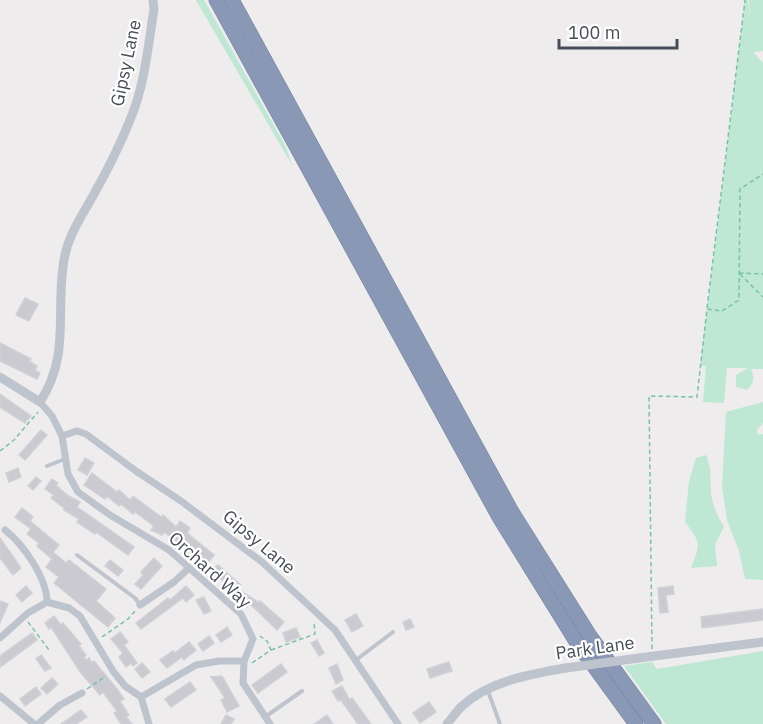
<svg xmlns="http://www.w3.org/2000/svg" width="763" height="724" viewBox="0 0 763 724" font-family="'IBM Plex Sans',sans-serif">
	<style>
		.green { fill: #bee8d3 }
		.building { fill: #cacad0; stroke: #d0d1d7; stroke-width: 1.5 }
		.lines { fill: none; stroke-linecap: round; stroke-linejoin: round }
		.motorway-casing { stroke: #7484a1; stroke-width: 15 }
		.path { stroke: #7ac2a7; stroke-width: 1.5; stroke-dasharray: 4.5 3; stroke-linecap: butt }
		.service { stroke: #bec4cd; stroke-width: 4 }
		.minor { stroke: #bec4cd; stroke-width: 7 }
		.tertiary { stroke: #bec4cd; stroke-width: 9 }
		.motorway { stroke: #8999b5; stroke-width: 14 }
		.tertiary-bridge { stroke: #bec4cd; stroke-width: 9 }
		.labels { text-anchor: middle; stroke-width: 4.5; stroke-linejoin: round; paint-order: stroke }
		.street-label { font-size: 18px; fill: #464d57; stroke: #fff }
	</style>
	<rect width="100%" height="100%" fill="#eeecec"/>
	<g class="green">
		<polygon points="196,0 204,0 286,147 292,165"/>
		<path d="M745 0H748L750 19 749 0H763V51L753 52 763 63V369H751C755 378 754 383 747 390L736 387V375L748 368H727L724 403 703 402 706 366H700Z"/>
		<polygon points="763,402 763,423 757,430 758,435 763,434 763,580 745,579 739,551 727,520 722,486 726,412"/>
		<path d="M706 455C712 471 710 477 711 494 713 506 718 517 724 527L715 544 717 566 691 568C701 543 701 543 685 522L689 481 696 458Z"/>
		<polygon points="763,651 763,724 666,724 624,666 652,662 657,669"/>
	</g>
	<g class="building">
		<polygon points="25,298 38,304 29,321 16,315"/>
		<polygon points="0,343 31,359 29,361 37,366 35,370 40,373 37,379 0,361"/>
		<polygon points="0,394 31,416 25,423 0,407"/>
		<polygon points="41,430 47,435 25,460 19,455"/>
		<polygon points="85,458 94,463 87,475 78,470"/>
		<polygon points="18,468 21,477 9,482 6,473"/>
		<polygon points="92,473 117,492 119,490 130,500 133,496 161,517 163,515 176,527 180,521 190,528 187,533 214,555 208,563 196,554 192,558 182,550 184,546 164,532 162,535 151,530 154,526 135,512 133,514 121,504 119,506 107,496 105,499 84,485"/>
		<polygon points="36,477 41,481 33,490 28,486"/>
		<polygon points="52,479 58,483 56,485 67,495 80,502 77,507 134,547 128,555 96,532 95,534 77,522 79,519 64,510 64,508 51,498 54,495 45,489"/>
		<polygon points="22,508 33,517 30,521 59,545 53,552 66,563 69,560 106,589 96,601 115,618 108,627 54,583 59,577 46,567 52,559 37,546 39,543 27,534 31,529 15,517"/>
		<polygon points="0,538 21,568 13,575 0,558"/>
		<polygon points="154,558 162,566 141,589 135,584 143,575 141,572"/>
		<polygon points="110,560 123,570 118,576 105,566"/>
		<polygon points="218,565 241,585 235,592 211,570"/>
		<polygon points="26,586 32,593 22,602 16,595"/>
		<polygon points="186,586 194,595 186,602 183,598 141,629 136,623 168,598 170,600"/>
		<polygon points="673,586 674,594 666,595 668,612 660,613 658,588"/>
		<polygon points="241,591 258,602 260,601 284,622 277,630 249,603 247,607 236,600"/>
		<polygon points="204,597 211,611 204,614 196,600"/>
		<polygon points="0,601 8,604 0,623"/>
		<polygon points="763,609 763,620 702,628 701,617"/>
		<polygon points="356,614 363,626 352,632 345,620"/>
		<polygon points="54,616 61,625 63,623 81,644 79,646 86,655 84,658 87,660 89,658 92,663 94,661 117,689 124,699 120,701 129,715 126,717 132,724 121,724 114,713 117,711 103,692 100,695 81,673 51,627 49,629 45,623"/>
		<polygon points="410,619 414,627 406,630 403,622"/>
		<polygon points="227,627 232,635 221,642 216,635"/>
		<polygon points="296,628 300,637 286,642 283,633"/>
		<polygon points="120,632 128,642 124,645 137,663 133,666 131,663 126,667 119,657 123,653 111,639"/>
		<polygon points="32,633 37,640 0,667 0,656"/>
		<polygon points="209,636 214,643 203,651 198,644"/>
		<polygon points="317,640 324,653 319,656 311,643"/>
		<polygon points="189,642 196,650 184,660 182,657 167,668 160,660 173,651 175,653"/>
		<polygon points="41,655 51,668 45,671 36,659"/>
		<polygon points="449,662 452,671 430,678 427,669"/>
		<polygon points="142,663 150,672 142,678 135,669"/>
		<polygon points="281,664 287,672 258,693 252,685"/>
		<polygon points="337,664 343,680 336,684 329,668"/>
		<polygon points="222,676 239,706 227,712 221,700 225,698 211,677"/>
		<polygon points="52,678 58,684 47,694 41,688"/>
		<polygon points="190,682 196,690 171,707 165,699"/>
		<polygon points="342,686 350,700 352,698 371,724 358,724 341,700 338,701 332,691"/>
		<polygon points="36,687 41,694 25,706 20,699"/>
		<polygon points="429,702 436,712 420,723 413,713"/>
		<polygon points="81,710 87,717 76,724 61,724"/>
		<polygon points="226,715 234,719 231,724 221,724"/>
		<polygon points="327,715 333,724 314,724"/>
	</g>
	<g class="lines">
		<defs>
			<g id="motorway">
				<polyline points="216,0 499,517 577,643 636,724"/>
				<polyline points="232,0 512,512 590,636 654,724"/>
			</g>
		</defs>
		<use href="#motorway" class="motorway-casing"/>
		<g class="path">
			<polyline points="739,273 763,274"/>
			<polyline points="740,274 763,297"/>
			<polyline points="707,308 745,0"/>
			<polyline points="0,451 14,440 38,412"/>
			<polyline points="28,622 49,650"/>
			<polyline points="102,637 128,619 136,610"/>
			<polyline points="652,649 649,396 697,397 707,309 722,311 739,300 740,189 763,174"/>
			<polyline points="271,650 315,634 314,621"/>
			<polyline points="252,663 271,650 267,641 260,636"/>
			<polyline points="87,689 106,676"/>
		</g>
		<g class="service">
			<polyline points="47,466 65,459"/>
			<polyline points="77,555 135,598 140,605"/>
			<polyline points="356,660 393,632"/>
			<polyline points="488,691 500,724"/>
			<polyline points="265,717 302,691"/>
		</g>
		<g class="minor">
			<polyline points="40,402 52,416 62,436 68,474 78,492 110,515 169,550 241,614 253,639 244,661 243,683 270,724"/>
			<polyline points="62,436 77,431 86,434 136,471 181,501 262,562 335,630 398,724"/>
			<path d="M5 530C23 544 47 578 47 602"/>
			<polyline points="47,602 69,608 80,616 113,671 125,686 141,697 196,665 219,661 244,661"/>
			<polyline points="140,605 174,582 189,568"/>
			<polyline points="0,638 28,613 47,602"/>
			<polyline points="0,696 34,724"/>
			<polyline points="141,697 149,724"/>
			<polyline points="38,724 60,705 82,693"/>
		</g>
		<g class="tertiary">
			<path d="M0 377 40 402C71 355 55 311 64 260 68 235 82 216 94 194 107 171 120 145 130 120 145 85 148 46 154 9L153 0"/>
			<polyline points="639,658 763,642"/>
			<path d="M447 724C452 718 457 711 462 706 490 681 531 674 566 668"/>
		</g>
		<use href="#motorway" class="motorway"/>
		<polyline class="tertiary-bridge" points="566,668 639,658"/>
	</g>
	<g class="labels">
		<g class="street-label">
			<text transform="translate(126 63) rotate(-78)" y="6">Gipsy Lane</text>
			<text transform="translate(259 542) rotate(40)" y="6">Gipsy Lane</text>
			<text transform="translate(210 570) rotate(42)" y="6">Orchard Way</text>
			<text transform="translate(595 648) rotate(-8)" y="6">Park Lane</text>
		</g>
	</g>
	<path d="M559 39v9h118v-9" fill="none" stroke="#464d57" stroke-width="3"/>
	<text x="568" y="39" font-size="18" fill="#464d57" stroke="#ffffff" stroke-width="4.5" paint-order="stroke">100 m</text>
</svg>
